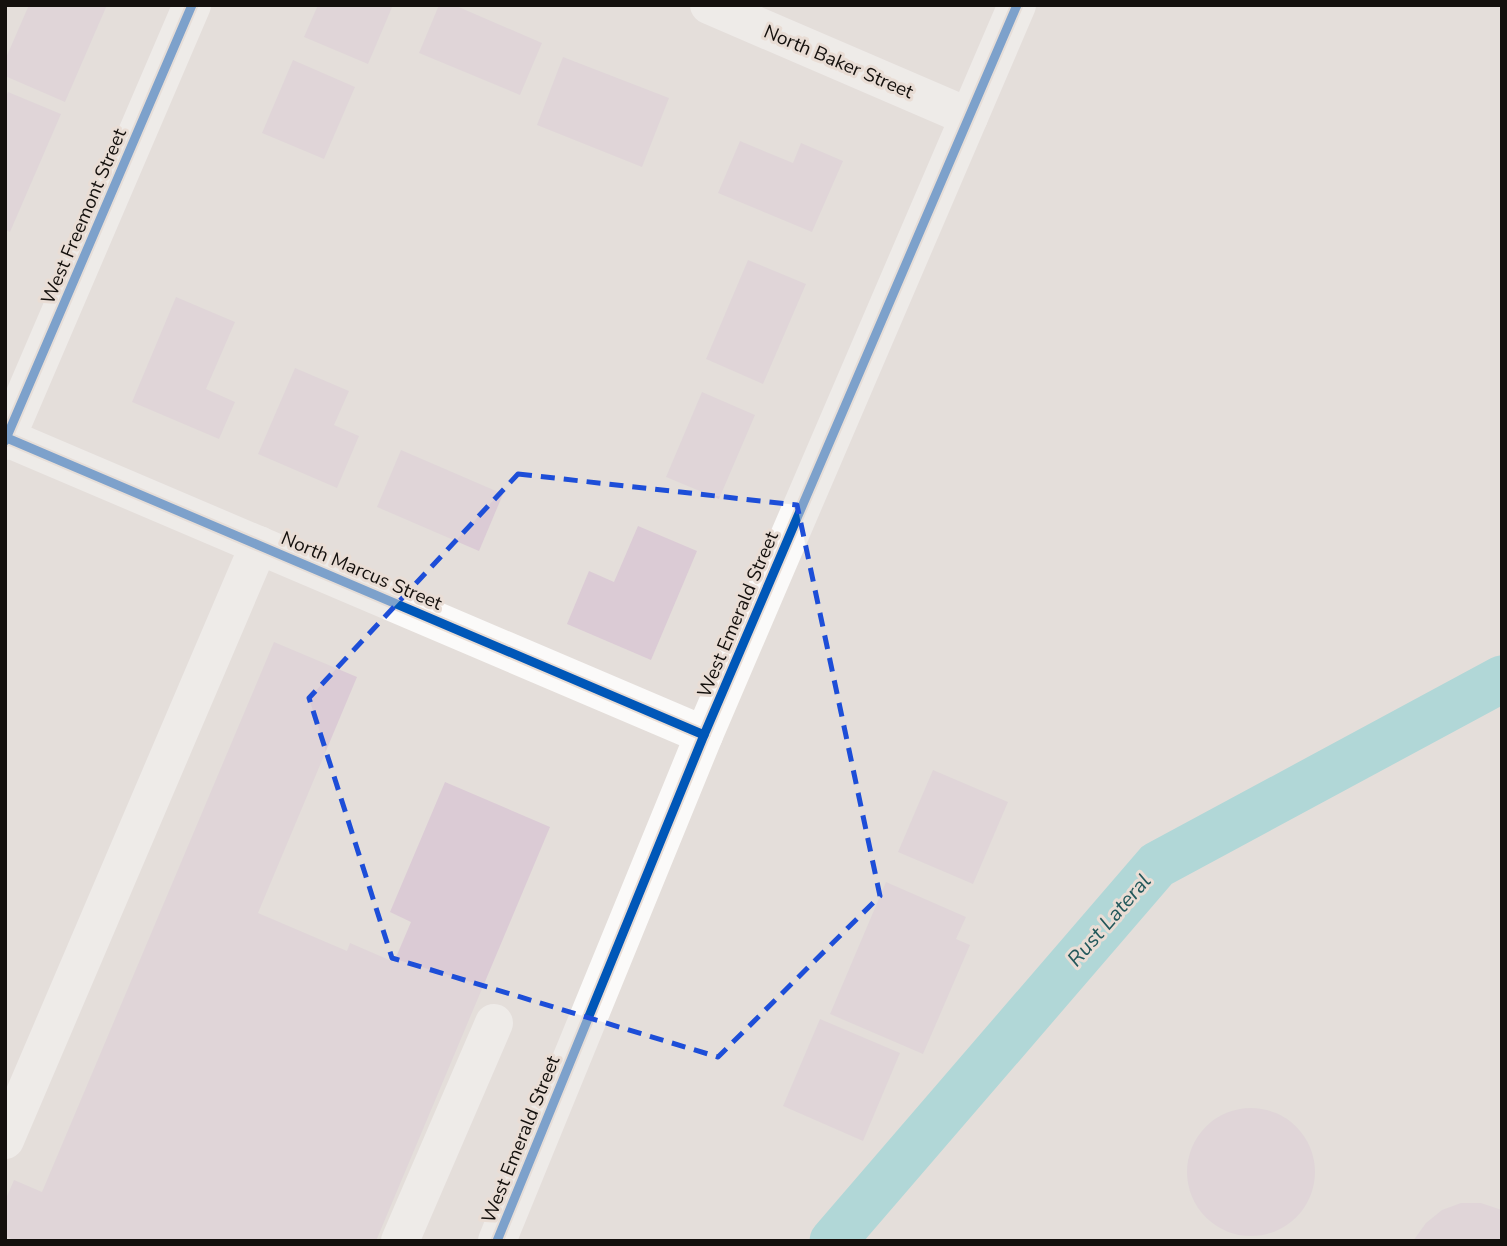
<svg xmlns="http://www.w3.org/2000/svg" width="1507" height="1246" viewBox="0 0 1507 1246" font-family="'Nunito Sans',sans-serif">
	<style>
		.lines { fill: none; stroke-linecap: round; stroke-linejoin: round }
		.canal { stroke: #73ced2; stroke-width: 47 }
		.building { fill: #dbcbd5 }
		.minor { stroke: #fbfaf9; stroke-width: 38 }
		.cycleway-casing { stroke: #e9ddd5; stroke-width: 13 }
		.cycleway { stroke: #0057b8; stroke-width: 9 }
		.marked { fill: none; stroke: #1d4ed8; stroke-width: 5; stroke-dasharray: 14 9; stroke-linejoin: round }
		.labels { text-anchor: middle; stroke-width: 6; stroke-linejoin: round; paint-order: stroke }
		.street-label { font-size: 19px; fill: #14100d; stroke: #e9ddd5 }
		.water-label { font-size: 21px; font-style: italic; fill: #22585b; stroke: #e9ddd5 }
	</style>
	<rect width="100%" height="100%" fill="#e4deda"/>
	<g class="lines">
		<polyline class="canal" points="833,1241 1157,865 1502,679"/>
	</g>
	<g class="building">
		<polygon points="29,5 107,5 65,102 5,76 5,60"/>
		<polygon points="318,5 393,5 368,64 304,37"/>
		<polygon points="439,5 454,5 542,43 520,95 419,53"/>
		<polygon points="563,57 669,98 642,167 537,125"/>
		<polygon points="293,60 355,87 324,159 262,133"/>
		<polygon points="8,92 61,114 10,232 5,230 5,99"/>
		<polygon points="740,141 793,163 801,143 843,161 812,232 718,193"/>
		<polygon points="748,260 806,284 763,384 706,359"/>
		<polygon points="176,297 235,322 206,389 235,402 219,439 132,402"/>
		<polygon points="295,368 349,391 334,425 359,436 337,488 258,454"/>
		<polygon points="702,392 755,415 719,499 666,477"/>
		<polygon points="401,450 503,494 479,551 377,507"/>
		<polygon points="638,526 697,551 651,660 567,624 589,571 614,582"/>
		<polygon points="274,642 357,677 258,913 347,951 350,943 394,962 411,922 390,912 445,782 550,827 376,1241 16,1241 5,1236 5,1201 14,1180 42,1192"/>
		<polygon points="933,770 1008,802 973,884 898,852"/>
		<polygon points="886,882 966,917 956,939 970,945 923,1054 830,1014"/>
		<polygon points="820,1019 900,1053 863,1141 783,1106"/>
		<circle cx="1251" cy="1172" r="64"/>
		<polygon points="1461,1203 1481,1203 1502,1210 1502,1241 1413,1241 1426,1223 1442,1210"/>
	</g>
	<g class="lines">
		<g class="minor">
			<polyline points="709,5 969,117"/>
			<polyline points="7,438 704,735"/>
			<polyline points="5,441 192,5"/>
			<polyline points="5,1140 259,545"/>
			<polyline points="400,1241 494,1023"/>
			<polyline points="497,1241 704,735 1017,5"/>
		</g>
		<defs>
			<g id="cycleway">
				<polyline points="7,438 704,735"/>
				<polyline points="5,441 192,5"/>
				<polyline points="497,1241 704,735 1017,5"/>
			</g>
		</defs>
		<use href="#cycleway" class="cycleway-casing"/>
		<use href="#cycleway" class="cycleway"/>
	</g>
	<path d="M0 0H1507V1246H0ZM518 474 797 505 880 896 718 1057 392 958 309 698Z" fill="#e4deda" fill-opacity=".55" fill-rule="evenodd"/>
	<path class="marked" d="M518 474 797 505 880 896 718 1057 392 958 309 698Z"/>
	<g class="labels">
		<g class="street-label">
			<text transform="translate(839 61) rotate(23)" y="7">North Baker Street</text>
			<text transform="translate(83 216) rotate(-67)" y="7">West Freemont Street</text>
			<text transform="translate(362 570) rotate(23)" y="7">North Marcus Street</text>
			<text transform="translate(737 614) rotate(-67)" y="7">West Emerald Street</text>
			<text transform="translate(520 1139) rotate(-68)" y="7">West Emerald Street</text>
		</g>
		<g class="water-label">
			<text transform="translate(1109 920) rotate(-49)" y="7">Rust Lateral</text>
		</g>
	</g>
	<rect width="1507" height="1246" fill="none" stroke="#14100d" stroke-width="14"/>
</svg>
